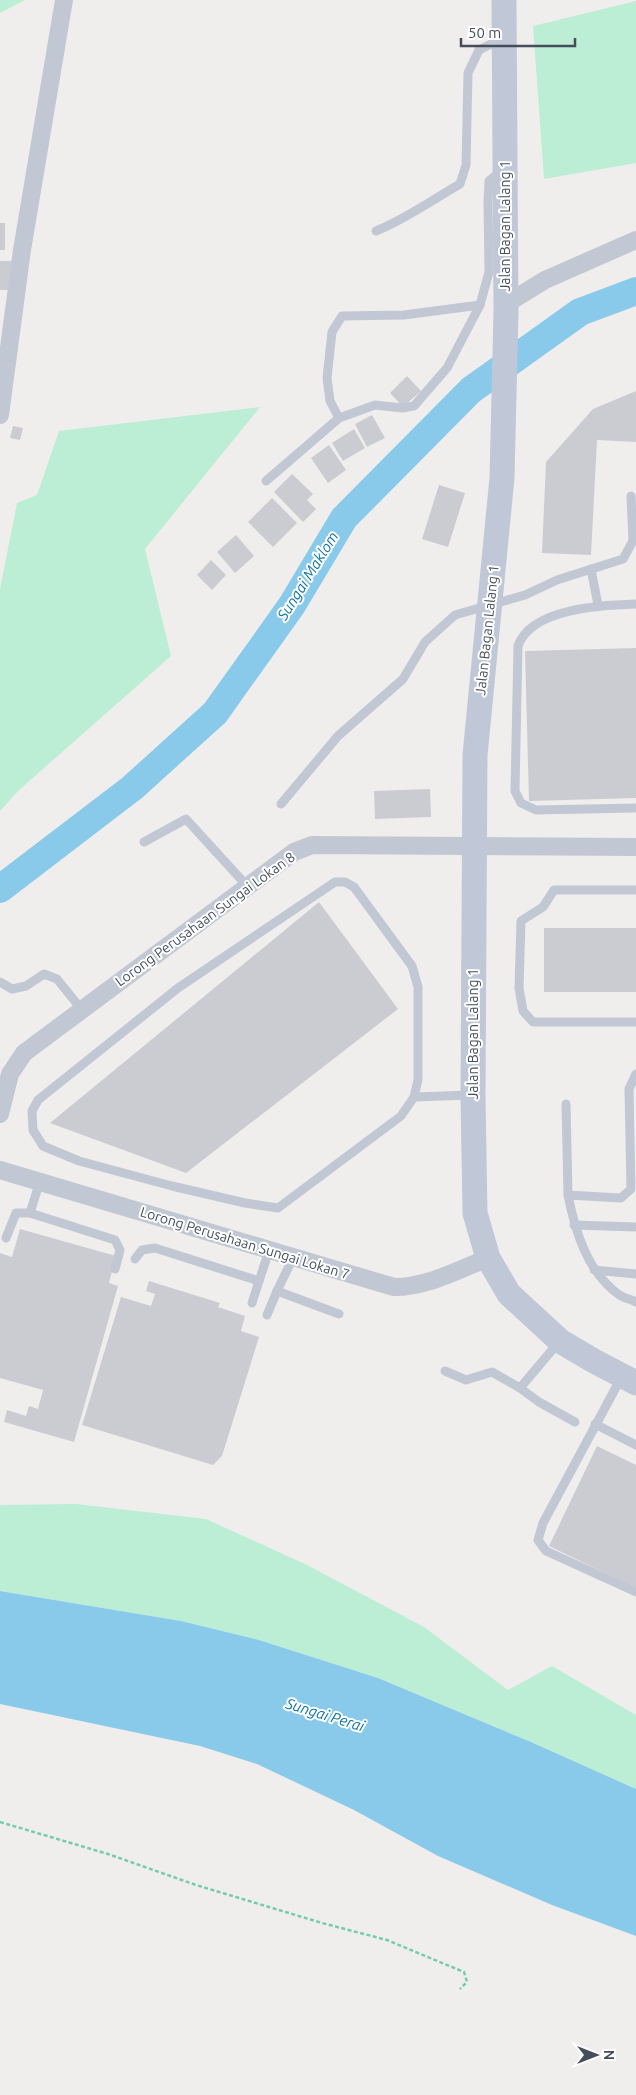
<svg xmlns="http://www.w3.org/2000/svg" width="636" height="2095" viewBox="0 0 636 2095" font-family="Ubuntu,sans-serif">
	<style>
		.green { fill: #bbeed5 }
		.water { fill: #89caeb }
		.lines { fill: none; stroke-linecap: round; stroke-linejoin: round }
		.river { stroke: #89caeb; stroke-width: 28 }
		.building { fill: #caccd2 }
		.path { stroke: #74ccac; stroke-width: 2.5; stroke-dasharray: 4 2.5; stroke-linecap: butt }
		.service { stroke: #c1c8d3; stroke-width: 9 }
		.minor { stroke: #c1c8d3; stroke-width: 18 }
		.secondary { stroke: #c0c8d7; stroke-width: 25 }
		.labels { text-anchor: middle; stroke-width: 4; stroke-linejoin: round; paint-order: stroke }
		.street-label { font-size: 14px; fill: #464e5b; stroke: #fff }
		.water-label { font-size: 15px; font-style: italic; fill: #0d73a7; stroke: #fff }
	</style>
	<rect width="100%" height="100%" fill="#f0eeed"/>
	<g class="green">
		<polygon points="0,0 25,0 0,13"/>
		<polygon points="636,1 636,163 544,179 533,26"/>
		<polygon points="260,407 145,549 171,656 18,791 0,811 0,589 17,503 37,495 59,431"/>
		<polygon points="76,1504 206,1519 307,1565 424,1627 508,1690 552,1666 636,1715 636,1789 531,1742 378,1678 259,1640 181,1621 0,1591 0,1505"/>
	</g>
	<polygon class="water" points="0,1591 181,1621 259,1640 378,1678 531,1742 636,1789 636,1936 552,1905 438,1856 354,1810 257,1764 200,1746 0,1704"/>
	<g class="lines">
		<polyline class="river" points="0,889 132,788 215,713 292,605 344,518 471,390 580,312 636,291"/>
	</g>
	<g class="building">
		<rect x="0" y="223" width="5" height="27"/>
		<polygon points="0,261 14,261 13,290 0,290"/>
		<polygon points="407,376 421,391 403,407 390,393"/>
		<polygon points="636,391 636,442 597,440 591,555 542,553 546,462 593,409"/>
		<polygon points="372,415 385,438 367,447 355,424"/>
		<polygon points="13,426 23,428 20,440 10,438"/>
		<polygon points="354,429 365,448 343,461 332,443"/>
		<polygon points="329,445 346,470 328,483 311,458"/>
		<polygon points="292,474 313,494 307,500 316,509 303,522 274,492"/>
		<polygon points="439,485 465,493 448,547 422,539"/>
		<polygon points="272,498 297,523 273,547 248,522"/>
		<polygon points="236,535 254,556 235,573 217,552"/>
		<polygon points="211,560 226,575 212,590 197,575"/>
		<polygon points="636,648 636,798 529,801 525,651"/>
		<polygon points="430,789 431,817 375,819 374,791"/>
		<polygon points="319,902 398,1009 186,1173 50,1123"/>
		<rect x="544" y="928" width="92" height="64"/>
		<polygon points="20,1229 116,1256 109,1283 118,1286 74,1442 4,1422 7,1410 26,1416 29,1406 38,1409 43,1390 0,1378 0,1253 12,1257"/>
		<polygon points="149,1281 220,1303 218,1307 245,1316 241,1331 259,1337 222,1456 213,1465 82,1425 121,1297 151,1306 155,1294 146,1291"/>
		<polygon points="597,1446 636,1465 636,1588 549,1546"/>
	</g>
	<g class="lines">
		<polyline class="path" points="0,1822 108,1854 196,1885 322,1923 387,1940 464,1972 467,1982 460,1989"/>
		<g class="service">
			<path d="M376 231C406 219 432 200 460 184L466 165 468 73 479 50 501 39"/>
			<polyline points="339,418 330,401 327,378 332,332 342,316 404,315 480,305"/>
			<polyline points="266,481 339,418 375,405 402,408 414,406 447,368 480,305 489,272 488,202 489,181 501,171"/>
			<polyline points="591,569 598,605"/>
			<path d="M636 604C603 605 531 608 518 646L515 791 521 803 536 810 636 808"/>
			<polyline points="281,804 338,736 403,679 425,642 455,615 525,595 557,580 623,559 633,541 631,496"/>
			<polyline points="144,842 186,819 248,887"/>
			<polygon points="335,882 345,882 354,887 412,966 418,987 418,1080 414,1097 401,1116 278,1208 245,1203 172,1186 79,1161 43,1146 33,1130 32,1111 38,1100 178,988"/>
			<polyline points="636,890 554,890 543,907 521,921 519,988 523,1011 533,1022 636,1022"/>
			<polyline points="0,982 12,989 26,986 44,974 57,979 82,1010"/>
			<polyline points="414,1097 471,1095"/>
			<polyline points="566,1104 568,1195 621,1198 631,1189 629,1089 636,1074"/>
			<polyline points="40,1181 30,1213 115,1240 120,1250 115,1269"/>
			<path d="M568 1195C575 1231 587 1271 618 1294 623 1298 630 1299 636 1302"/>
			<polyline points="574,1225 636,1227"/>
			<polyline points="6,1238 16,1213 30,1213"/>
			<polyline points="293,1258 277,1291 339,1314"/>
			<polyline points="135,1259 142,1250 155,1248 259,1281 269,1251"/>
			<polyline points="594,1270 636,1274"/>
			<polyline points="252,1303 259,1281"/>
			<polyline points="267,1315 277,1291"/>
			<polyline points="445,1371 466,1380 492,1372 520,1388 558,1343"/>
			<polyline points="621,1378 543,1523 538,1540 546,1551 636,1592"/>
			<polyline points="520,1388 539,1402 575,1422"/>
			<polyline points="595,1424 636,1445"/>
		</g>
		<g class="minor">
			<polyline points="506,304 545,280 636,240"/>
			<polyline points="0,415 22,250 64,0"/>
			<polyline points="0,1114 10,1074 24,1053 294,852 312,845 636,847"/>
			<path d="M0 1170 394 1287C427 1287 458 1270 488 1258"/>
		</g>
		<polyline class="secondary" points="504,0 506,312 502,478 475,755 473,1095 475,1213 488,1258 509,1294 560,1341 594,1361 636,1383"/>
	</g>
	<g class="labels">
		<g class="street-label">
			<text transform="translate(505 226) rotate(-90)" y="5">Jalan Bagan Lalang 1</text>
			<text transform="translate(487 630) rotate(-84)" y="5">Jalan Bagan Lalang 1</text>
			<text transform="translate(205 919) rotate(-36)" y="5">Lorong Perusahaan Sungai Lokan 8</text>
			<text transform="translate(473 1034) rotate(-90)" y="5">Jalan Bagan Lalang 1</text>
			<text transform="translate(245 1243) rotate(17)" y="5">Lorong Perusahaan Sungai Lokan 7</text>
		</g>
		<g class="water-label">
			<text transform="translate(308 576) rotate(-58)" y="5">Sungai Maklom</text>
			<text transform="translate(325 1715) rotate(17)" y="5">Sungai Perai</text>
		</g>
	</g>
	<g transform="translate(596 2055) rotate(90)" stroke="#ffffff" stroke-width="4" paint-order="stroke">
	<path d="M0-4L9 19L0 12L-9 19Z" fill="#464e5b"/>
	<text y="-8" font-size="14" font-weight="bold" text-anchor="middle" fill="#464e5b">N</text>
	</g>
	<path d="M461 38v8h114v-8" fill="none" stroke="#464e5b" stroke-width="2.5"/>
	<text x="468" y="38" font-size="15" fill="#464e5b" stroke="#ffffff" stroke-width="4" paint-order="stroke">50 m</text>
</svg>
